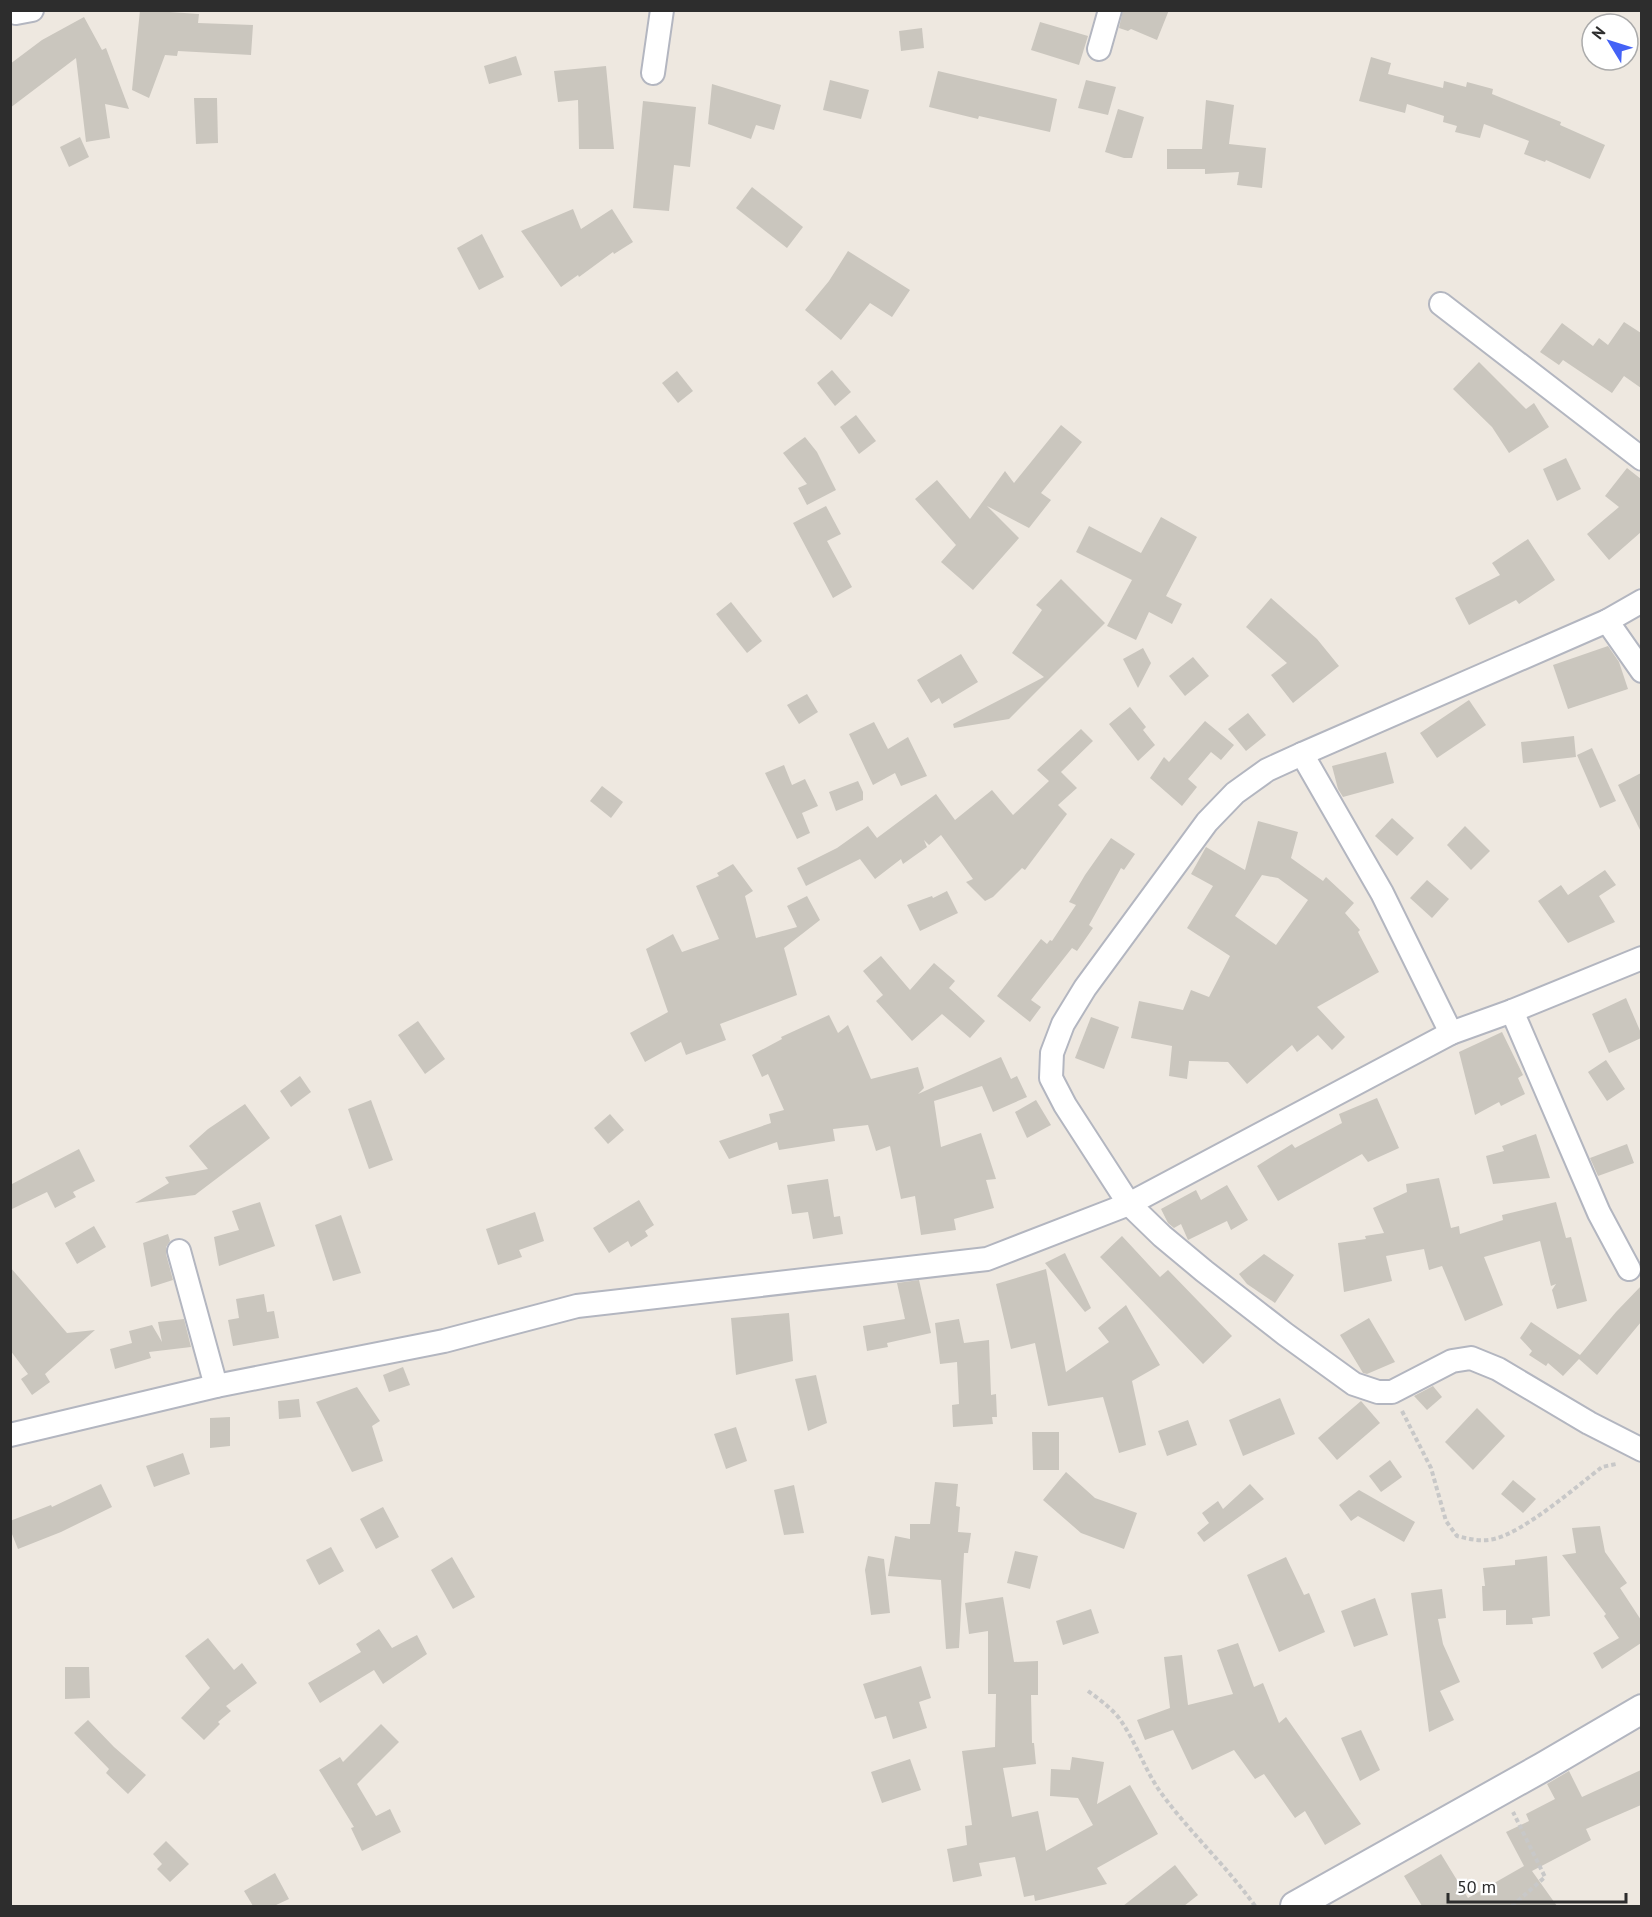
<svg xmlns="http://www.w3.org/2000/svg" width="1652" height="1917" viewBox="0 0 1652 1917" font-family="'PT Sans',sans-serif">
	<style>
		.building { fill: #cac6be; fill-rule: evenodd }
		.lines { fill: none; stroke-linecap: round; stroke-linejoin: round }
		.minor-casing { stroke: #b3b6c0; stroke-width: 26 }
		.tertiary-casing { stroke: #b3b6c0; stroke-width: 32 }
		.path { stroke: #c8c8c8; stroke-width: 4; stroke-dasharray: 4.5 3; stroke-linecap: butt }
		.minor { stroke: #fff; stroke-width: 22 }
		.tertiary { stroke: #fff; stroke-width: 28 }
	</style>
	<rect width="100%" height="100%" fill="#eee8e0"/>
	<g class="building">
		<polygon points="140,10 199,14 198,23 253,25 251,55 178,51 177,56 165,55 149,98 132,90"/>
		<polygon points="1123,10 1169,10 1157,40 1131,29 1128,31 1119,28"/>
		<polygon points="84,17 102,50 106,48 129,109 105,104 110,138 86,142 76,58 10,108 10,64 42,40"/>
		<polygon points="1040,22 1088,36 1079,65 1031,50"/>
		<polygon points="922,28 924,48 901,51 899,31"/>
		<polygon points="516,56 522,75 489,84 484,66"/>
		<polygon points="1371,57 1391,63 1388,74 1443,88 1444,81 1466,87 1467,82 1493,89 1492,94 1561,122 1560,125 1605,145 1590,179 1546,160 1545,162 1524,154 1529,141 1484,124 1480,138 1455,132 1457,126 1443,122 1444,116 1407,104 1405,113 1359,101"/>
		<polygon points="606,66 614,149 579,149 578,100 558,102 554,71"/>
		<polygon points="938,71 1057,99 1050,132 979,116 978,119 929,107"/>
		<polygon points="830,80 869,90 861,119 823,110"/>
		<polygon points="1086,80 1116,87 1108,115 1078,108"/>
		<polygon points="712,84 781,105 774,130 756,125 751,139 708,124"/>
		<polygon points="194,98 217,98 218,143 196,144"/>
		<polygon points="1206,100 1234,105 1229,144 1266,148 1262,188 1237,185 1239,172 1205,174 1205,169 1167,169 1167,149 1202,149"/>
		<polygon points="643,101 696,107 690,167 674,165 669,211 633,208"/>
		<polygon points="1118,109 1144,117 1132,158 1124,158 1105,152"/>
		<polygon points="80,137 89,157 69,167 60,147"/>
		<polygon points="752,187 803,227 787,248 736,208"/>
		<polygon points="573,209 581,229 612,209 633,242 614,254 613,252 579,277 578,275 561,287 521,231"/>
		<polygon points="482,234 504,277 479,290 457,248"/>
		<polygon points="848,251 910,290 892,317 870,303 841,340 805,310 829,281"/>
		<polygon points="1624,322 1641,333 1641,388 1624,376 1612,393 1563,360 1559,365 1540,352 1562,323 1593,346 1599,338 1608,345"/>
		<polygon points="1479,362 1526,409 1534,403 1549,427 1509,453 1492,427 1453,389"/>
		<polygon points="832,370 851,392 835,406 817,383"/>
		<polygon points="677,371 693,391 678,403 662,383"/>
		<polygon points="856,415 876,441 859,454 840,427"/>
		<polygon points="1061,425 1082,442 1041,493 1051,500 1029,528 987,506 1019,538 973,590 941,562 956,545 915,499 937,480 970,519 1005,471 1014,483"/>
		<polygon points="805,437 817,452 836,490 807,505 798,488 807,484 783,453"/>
		<polygon points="1566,458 1581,489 1557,501 1543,469"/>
		<polygon points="1627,468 1641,479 1641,532 1609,560 1587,534 1619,507 1605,496"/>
		<polygon points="826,506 841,534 827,541 852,587 833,598 793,523"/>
		<polygon points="1161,517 1197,537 1166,596 1182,604 1172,624 1149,612 1136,640 1107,626 1132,580 1076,552 1089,526 1141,553"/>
		<polygon points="1528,539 1555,580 1519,604 1516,600 1469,625 1455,598 1500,575 1492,563"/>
		<polygon points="1061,579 1105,623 1009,719 954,728 953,724 1044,677 1012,653 1042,610 1036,605"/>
		<polygon points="1271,598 1317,639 1339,666 1293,703 1271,675 1287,663 1246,627"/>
		<polygon points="731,602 762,641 747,653 716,614"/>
		<polygon points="1608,646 1619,662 1628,689 1568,709 1553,665"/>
		<polygon points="1143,648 1151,663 1138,688 1123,659"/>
		<polygon points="961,654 978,682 942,704 939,698 931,703 917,680"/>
		<polygon points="1193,657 1209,676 1185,696 1169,676"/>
		<polygon points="807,694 818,712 799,724 787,705"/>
		<polygon points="1469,700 1486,725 1437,758 1420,733"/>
		<polygon points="1130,707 1146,727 1143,730 1155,745 1138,761 1109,724"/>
		<polygon points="1248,713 1266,735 1246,751 1228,729"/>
		<polygon points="1205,721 1234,745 1221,760 1211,752 1188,779 1197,787 1182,806 1150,778 1164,757 1169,762"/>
		<polygon points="874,722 888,749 908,737 927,776 901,786 895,773 873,785 849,734"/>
		<polygon points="1081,729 1093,741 1061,772 1077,788 1058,805 1067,814 1025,870 1022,868 993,897 985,901 966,882 973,879 941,835 929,845 924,840 927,847 903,864 901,859 875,879 860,859 806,886 797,868 837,848 868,826 877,838 936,794 955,820 992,790 1013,815 1049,781 1037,770"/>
		<polygon points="1574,736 1576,757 1523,763 1521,742"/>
		<polygon points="1592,748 1616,801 1600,808 1577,755"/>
		<polygon points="1386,752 1394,783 1343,797 1338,789 1332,766"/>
		<polygon points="784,765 792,785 805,779 818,806 802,813 810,833 797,839 765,773"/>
		<polygon points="1641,773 1641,832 1618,785"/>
		<polygon points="858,781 863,792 863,800 836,811 829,792"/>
		<polygon points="602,786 623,802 611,818 590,801"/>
		<polygon points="1392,818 1414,838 1397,856 1375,836"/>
		<path d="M1258 821 1298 832 1291 858 1323 881 1326 877 1354 903 1345 913 1360 930 1358 932 1379 972 1317 1007 1345 1037 1332 1050 1318 1035 1297 1052 1292 1045 1247 1084 1228 1062 1189 1061 1187 1079 1169 1076 1172 1046 1131 1038 1139 1001 1183 1010 1191 990 1209 997 1230 956 1187 928 1213 886 1191 874 1206 847 1245 870ZM1262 875 1278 878 1308 900 1276 945 1235 916Z"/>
		<polygon points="1465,826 1490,851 1471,870 1447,845"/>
		<polygon points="1111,838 1135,854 1124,870 1121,868 1089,925 1093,928 1077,951 1072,948 1031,1000 1041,1007 1030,1022 997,996 1041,939 1047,944 1050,940 1052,941 1076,905 1069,902 1085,875"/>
		<polygon points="733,864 753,891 745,896 756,938 797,927 787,906 807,896 820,920 784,948 797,995 720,1024 726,1040 686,1055 681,1042 645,1062 630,1033 668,1012 646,949 673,934 682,952 719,939 696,886 719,876 717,873"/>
		<polygon points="1605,870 1616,885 1599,896 1615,922 1568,943 1538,901 1561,885 1568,895"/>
		<polygon points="1427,880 1449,899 1432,918 1410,898"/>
		<polygon points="947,891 958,913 920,931 907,905 932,896 933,898"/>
		<polygon points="881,956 910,990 934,963 955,981 949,988 985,1021 970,1038 942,1014 912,1041 876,1001 883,995 863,971"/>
		<polygon points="1626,998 1641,1033 1641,1038 1609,1053 1592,1014"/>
		<polygon points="829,1015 838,1033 848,1025 871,1079 918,1067 924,1088 918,1094 1001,1057 1011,1079 1017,1076 1027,1097 993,1112 982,1086 934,1101 941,1147 981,1133 996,1179 986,1180 994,1208 954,1219 956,1230 921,1235 915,1196 901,1199 890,1146 876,1151 868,1125 833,1129 835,1141 779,1150 777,1142 729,1159 719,1141 771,1123 769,1114 784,1110 768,1074 762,1077 752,1055 782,1039 781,1037"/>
		<polygon points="1091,1017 1119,1027 1104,1069 1075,1058"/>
		<polygon points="418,1021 445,1059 425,1074 398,1035"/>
		<polygon points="1502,1032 1523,1075 1518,1078 1525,1094 1501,1106 1499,1102 1475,1115 1459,1052"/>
		<polygon points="1606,1060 1625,1089 1607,1101 1588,1072"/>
		<polygon points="300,1076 311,1092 291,1107 280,1091"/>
		<polygon points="1377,1098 1399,1148 1368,1162 1362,1154 1278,1201 1257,1166 1292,1144 1295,1148 1342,1123 1339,1114"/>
		<polygon points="371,1100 393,1160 369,1169 348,1109"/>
		<polygon points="1036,1100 1051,1125 1027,1138 1015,1112"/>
		<polygon points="245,1104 270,1138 195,1195 135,1203 169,1183 165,1177 208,1169 189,1146 208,1129"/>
		<polygon points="610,1114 624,1130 608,1144 594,1128"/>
		<polygon points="1536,1134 1550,1178 1493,1184 1486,1156 1504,1151 1502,1146"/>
		<polygon points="1627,1144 1634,1163 1598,1176 1590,1158"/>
		<polygon points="79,1149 95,1181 73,1192 76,1197 55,1208 47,1192 10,1210 10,1185"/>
		<polygon points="1439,1178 1451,1228 1459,1226 1460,1234 1503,1220 1502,1215 1556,1202 1566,1238 1571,1237 1587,1301 1557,1309 1552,1290 1556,1284 1551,1286 1540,1241 1484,1257 1503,1305 1465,1321 1442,1266 1429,1270 1424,1249 1386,1256 1392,1281 1344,1292 1338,1243 1366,1239 1365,1236 1384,1233 1373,1208 1407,1192 1406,1184"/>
		<polygon points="828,1179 834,1217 840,1216 843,1234 813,1239 808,1212 792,1214 787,1185"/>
		<polygon points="1227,1185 1248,1220 1231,1230 1227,1221 1188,1240 1181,1224 1174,1228 1168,1223 1161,1209 1196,1190 1201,1200"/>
		<polygon points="639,1200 654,1225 645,1231 648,1236 631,1247 628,1241 609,1253 593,1228"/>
		<polygon points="260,1202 275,1246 219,1266 214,1237 239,1230 232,1211"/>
		<polygon points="535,1212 544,1241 519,1250 522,1257 498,1265 486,1229"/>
		<polygon points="341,1215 361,1273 333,1281 315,1225"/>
		<polygon points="94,1226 106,1247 77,1264 65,1243"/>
		<polygon points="168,1234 170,1241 166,1247 166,1254 173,1280 151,1287 143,1243"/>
		<polygon points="1122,1236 1160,1277 1168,1270 1232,1336 1203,1364 1100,1257"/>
		<polygon points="1065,1253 1091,1308 1085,1312 1045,1263"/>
		<polygon points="1264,1254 1294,1275 1275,1303 1247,1284 1239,1274"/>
		<polygon points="10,1267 67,1333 95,1330 45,1374 50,1382 32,1395 21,1379 28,1374 10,1350"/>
		<polygon points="1046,1269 1066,1372 1109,1342 1098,1328 1126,1305 1160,1365 1132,1381 1146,1445 1119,1453 1103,1397 1048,1406 1035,1343 1011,1349 996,1284"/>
		<polygon points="919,1280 931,1333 887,1343 888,1347 867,1351 863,1326 905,1319 897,1283"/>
		<polygon points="1641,1286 1641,1322 1597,1375 1579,1359 1563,1376 1548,1363 1546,1366 1529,1355 1532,1351 1520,1338 1531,1322 1580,1355 1616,1312"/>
		<polygon points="264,1294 267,1312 274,1311 279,1338 233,1346 228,1320 239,1318 236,1299"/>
		<polygon points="789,1313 793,1361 736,1375 731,1318"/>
		<polygon points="1369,1318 1395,1362 1367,1374 1363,1373 1340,1335"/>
		<polygon points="184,1319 191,1347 149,1352 151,1358 115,1369 110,1349 132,1343 129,1331 152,1325 162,1342 158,1322"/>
		<polygon points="959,1319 964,1343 989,1340 991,1395 996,1394 997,1417 992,1417 993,1424 953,1427 952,1405 959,1404 957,1362 940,1364 935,1323"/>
		<polygon points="403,1367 410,1385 389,1392 383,1375"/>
		<polygon points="816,1375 827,1423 808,1431 795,1379"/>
		<polygon points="1433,1386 1442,1397 1427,1410 1414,1396"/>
		<polygon points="357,1387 380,1421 372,1426 383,1461 352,1472 316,1402"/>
		<polygon points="1280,1398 1295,1434 1243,1456 1229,1420"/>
		<polygon points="299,1399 301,1417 279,1419 278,1401"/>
		<polygon points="1361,1401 1380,1423 1337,1460 1318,1438"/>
		<polygon points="1477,1408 1505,1436 1473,1470 1445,1442"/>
		<polygon points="230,1417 230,1446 210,1448 210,1418"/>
		<polygon points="1188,1420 1197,1445 1167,1456 1158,1431"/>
		<polygon points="736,1427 747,1461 726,1469 714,1434"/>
		<polygon points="1032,1432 1059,1432 1059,1470 1033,1470"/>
		<polygon points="183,1453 190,1474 154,1487 146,1466"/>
		<polygon points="1390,1460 1402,1477 1381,1492 1369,1476"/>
		<polygon points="1066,1472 1095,1498 1137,1513 1124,1549 1081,1533 1043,1500"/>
		<polygon points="1513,1480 1536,1499 1523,1513 1501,1494"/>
		<polygon points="935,1482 958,1484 956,1506 960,1507 958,1532 971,1533 968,1553 964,1553 959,1648 946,1649 941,1580 888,1576 895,1536 910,1539 910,1524 930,1524"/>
		<polygon points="101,1484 112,1507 61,1532 18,1549 10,1529 10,1521 51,1505 52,1507"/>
		<polygon points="1250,1484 1264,1499 1204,1542 1197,1533 1209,1523 1202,1513 1218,1501 1223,1509"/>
		<polygon points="794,1485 804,1533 784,1535 774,1490"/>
		<polygon points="1359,1490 1415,1522 1404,1542 1358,1516 1351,1521 1339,1505"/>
		<polygon points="383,1507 399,1537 376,1549 360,1519"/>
		<polygon points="1600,1526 1605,1552 1627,1583 1620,1588 1641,1620 1641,1643 1602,1669 1593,1653 1619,1638 1604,1616 1606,1614 1562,1555 1576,1553 1572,1528"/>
		<polygon points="331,1547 344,1571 319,1585 306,1560"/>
		<polygon points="1015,1551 1038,1556 1030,1589 1007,1583"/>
		<polygon points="868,1556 884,1559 890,1613 871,1615 865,1570"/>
		<polygon points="1547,1556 1550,1616 1532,1618 1533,1624 1506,1625 1506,1610 1483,1611 1482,1586 1485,1586 1483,1568 1515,1565 1515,1560"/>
		<polygon points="452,1557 475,1597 453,1609 431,1570"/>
		<polygon points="1286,1557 1304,1595 1309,1593 1325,1632 1279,1652 1247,1575"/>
		<polygon points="1442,1589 1446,1618 1438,1619 1443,1644 1460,1682 1440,1691 1454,1720 1429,1732 1411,1593"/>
		<polygon points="1003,1597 1014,1662 1038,1661 1038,1695 1031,1695 1032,1743 1034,1743 1036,1764 1003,1768 1012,1817 1038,1811 1046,1851 1093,1825 1078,1798 1050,1796 1051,1769 1070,1770 1072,1757 1104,1762 1097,1804 1130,1785 1158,1834 1097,1868 1107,1884 1035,1901 1034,1895 1024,1897 1015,1857 979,1863 982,1876 953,1882 947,1849 967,1845 965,1826 972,1825 962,1751 995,1747 996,1694 988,1694 988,1631 969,1634 965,1603"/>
		<polygon points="1375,1598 1388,1635 1354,1647 1341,1611"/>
		<polygon points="1091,1609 1099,1633 1063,1645 1056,1621"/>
		<polygon points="379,1629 392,1648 417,1635 427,1654 383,1684 374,1670 320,1703 308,1683 361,1652 356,1644"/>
		<polygon points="208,1638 234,1670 242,1663 257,1683 226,1706 231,1711 218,1722 220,1724 204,1740 181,1718 210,1688 185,1656"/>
		<polygon points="1238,1643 1254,1687 1263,1683 1279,1723 1286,1717 1361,1824 1325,1845 1305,1811 1295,1818 1264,1774 1255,1779 1234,1750 1192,1770 1173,1730 1145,1740 1137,1720 1170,1708 1164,1657 1182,1655 1188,1705 1233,1694 1217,1650"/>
		<polygon points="921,1666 931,1698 919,1702 927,1728 893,1739 886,1716 875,1719 863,1684"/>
		<polygon points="65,1667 89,1667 90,1698 65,1699"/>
		<polygon points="88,1720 114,1747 146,1775 128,1794 106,1773 109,1769 74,1733"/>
		<polygon points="381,1724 399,1742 357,1784 376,1816 390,1809 401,1832 362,1851 351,1828 354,1827 319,1770 340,1757 343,1762"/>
		<polygon points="1361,1730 1380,1770 1360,1781 1341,1738"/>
		<polygon points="910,1759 921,1790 882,1803 871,1772"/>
		<polygon points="1641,1770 1641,1805 1586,1829 1591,1840 1532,1871 1557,1906 1422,1906 1404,1876 1441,1854 1468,1898 1524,1866 1506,1832 1529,1821 1526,1814 1555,1799 1547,1784 1569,1771 1582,1797"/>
		<polygon points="166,1841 189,1864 170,1882 157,1869 162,1864 153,1854"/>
		<polygon points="1175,1865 1198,1895 1184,1906 1123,1906"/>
		<polygon points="275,1873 289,1899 274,1906 253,1906 244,1891"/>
	</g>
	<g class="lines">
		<defs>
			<g id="minor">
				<polyline points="10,11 16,13 32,10"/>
				<polyline points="1099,49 1110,10"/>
				<polyline points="653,73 662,10"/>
				<polyline points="1441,304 1642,459"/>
				<polyline points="1607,621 1642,671"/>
				<polyline points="1302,754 1267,770 1235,793 1207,822 1085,988 1063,1024 1052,1053 1051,1078 1065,1105 1129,1204 1162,1236 1204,1271 1285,1334 1354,1384 1378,1392 1392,1392 1452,1361 1471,1358 1498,1369 1589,1423 1642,1450"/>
				<polyline points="1512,1011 1599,1213 1629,1269"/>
				<polyline points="1451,1033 1382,893 1302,754 1607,621 1642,601"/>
				<polyline points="179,1251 216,1386"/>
				<polyline points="10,1435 216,1386 444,1341 577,1306 987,1259 1129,1204 1451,1033 1512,1011 1642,958"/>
			</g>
			<polyline id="tertiary" points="1295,1906 1543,1767 1642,1709"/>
		</defs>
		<use href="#minor" class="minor-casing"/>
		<use href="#tertiary" class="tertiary-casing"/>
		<g class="path">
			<path d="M1402 1411 1431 1468 1446 1521 1457 1536C1469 1539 1481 1542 1494 1539 1524 1532 1576 1487 1602 1467L1616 1464"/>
			<path d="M1088 1691C1099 1699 1110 1707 1119 1718 1135 1740 1144 1768 1159 1790 1188 1831 1226 1865 1255 1906"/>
			<polyline points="1512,1906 1545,1877 1513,1812"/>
		</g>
		<use href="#minor" class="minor"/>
		<use href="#tertiary" class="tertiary"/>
	</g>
	<rect width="1652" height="1917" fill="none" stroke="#2d2d2d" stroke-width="24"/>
	<g transform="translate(1610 42) rotate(308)"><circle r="28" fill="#ffffff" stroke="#ababab" stroke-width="1.5"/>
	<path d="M0-4.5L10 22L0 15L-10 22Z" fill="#4462f6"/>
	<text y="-9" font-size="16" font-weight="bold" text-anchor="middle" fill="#2d2d2d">N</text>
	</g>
	<path d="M1448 1893v9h178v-9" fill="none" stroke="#2d2d2d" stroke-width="3"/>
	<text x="1457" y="1893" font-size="18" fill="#2d2d2d" stroke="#ffffff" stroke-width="4.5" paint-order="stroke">50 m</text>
</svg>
